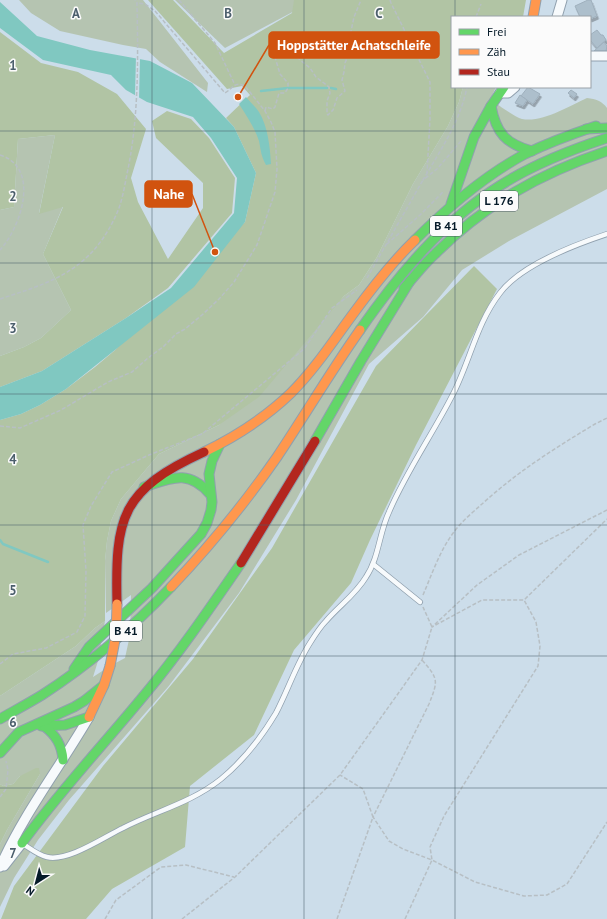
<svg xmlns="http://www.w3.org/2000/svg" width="607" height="919" viewBox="0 0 607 919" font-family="'PT Sans',sans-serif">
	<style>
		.green { fill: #b5c4b1 }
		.forest { fill: #b1c4a4 }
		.water { fill: #80c8c1 }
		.pier { fill: #ccddea }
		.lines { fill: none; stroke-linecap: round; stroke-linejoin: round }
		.stream { stroke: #80c8c1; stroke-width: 2.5 }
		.building { fill: #adbfcc; stroke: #9fb0bd; filter: url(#shadow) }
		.lane-casing { stroke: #90a0ae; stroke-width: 6 }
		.street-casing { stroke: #90a0ae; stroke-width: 11 }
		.fast-casing { stroke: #90a0ae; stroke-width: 11 }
		.slow-casing { stroke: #90a0ae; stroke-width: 11 }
		.jam-casing { stroke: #90a0ae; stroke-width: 11 }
		.path { stroke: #b7bfc4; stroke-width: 1.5; stroke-dasharray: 4 2; stroke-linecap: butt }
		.lane { stroke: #f7fafc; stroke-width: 4.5 }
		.street { stroke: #f7fafc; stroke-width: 9 }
		.fast { stroke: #63d668; stroke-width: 9 }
		.slow { stroke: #ff974d; stroke-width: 9 }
		.jam { stroke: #b3261e; stroke-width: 9 }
		.slow-bridge-casing { stroke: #90a0ae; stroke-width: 11; stroke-linecap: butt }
		.slow-bridge { stroke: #ff974d; stroke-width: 9 }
		.grid { fill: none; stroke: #4b5e6c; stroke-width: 1; stroke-opacity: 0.55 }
		.labels { text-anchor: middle; stroke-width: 3; stroke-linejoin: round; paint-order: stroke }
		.shield { fill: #fbfbfb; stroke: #4f5e67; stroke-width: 1 }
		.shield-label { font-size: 12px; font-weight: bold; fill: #051a28 }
		.grid-label { font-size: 13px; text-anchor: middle; font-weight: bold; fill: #4b5e6c; stroke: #fbfbfb; stroke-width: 3; stroke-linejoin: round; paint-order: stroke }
		.leader { fill: none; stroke: #d1530f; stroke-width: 1.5 }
		.callout-dot { fill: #d1530f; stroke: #fbfbfb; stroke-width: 1.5 }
		.callout { fill: #d1530f; stroke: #d1530f; stroke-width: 1.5 }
		.callout-label { font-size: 14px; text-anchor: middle; font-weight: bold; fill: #fff }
	</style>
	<defs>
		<filter id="shadow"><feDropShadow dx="1.5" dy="3" stdDeviation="0" flood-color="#0004"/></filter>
	</defs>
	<rect width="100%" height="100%" fill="#ccddea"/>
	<g class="green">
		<polygon points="19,0 143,0 208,83 207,92 160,62 146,49 123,45 60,31 31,13"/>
		<polygon points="175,0 302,0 300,8 225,48"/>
		<path d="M463 87H496L490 100C498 104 514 117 522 119 542 123 569 106 587 98 596 99 602 101 607 108V189L509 241 462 270 423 317 369 364 296 500 239 593 168 687 69 800 38 840 14 878 0 907V844L7 830 40 774 20 776 13 784 3 786 0 784V696L76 646 95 628 105 621 98 661 93 677 110 666 125 658 130 635 131 595 106 613 105 561 107 541 111 521 121 499 159 454 219 425 344 296 359 285 377 257 413 184 448 126 459 102Z"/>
		<polygon points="55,135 39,213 63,206 43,254 71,310 41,338 24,347 0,356 0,210 14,207 18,139"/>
	</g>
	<g class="forest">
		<polygon points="148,0 173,0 224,53 292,13 294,0 526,0 523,17 452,17 452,87 463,87 459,102 448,126 413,184 377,257 359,285 344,296 259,397 219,425 159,454 121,499 111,521 107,541 105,561 105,621 95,628 76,646 0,696 0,420 21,414 40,405 66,389 95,367 114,351 245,222 256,173 234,127 226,118 250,95 242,86 227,89"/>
		<polygon points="0,32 41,63 78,72 117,94 146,129 131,178 138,202 168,259 203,208 203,183 156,138 152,121 167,111 191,119 209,138 235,178 232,213 168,288 126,318 42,371 0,387 0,356 24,347 41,338 71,310 43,254 63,207 39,214 55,135 18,139 14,207 0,210"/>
		<polygon points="474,266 497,289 416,445 370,540 351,583 294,650 254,735 190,786 185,847 112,889 86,919 1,919 14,886 103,766 193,659 272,548 376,366"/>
		<polygon points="36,768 39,768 40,774 7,830 0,844 0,784 3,786 13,784 20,776"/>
	</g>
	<g class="water">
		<polygon points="0,2 37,36 90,50 150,61 192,83 234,127 256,173 245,222 194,287 66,389 40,405 21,414 0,420 0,387 42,371 126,318 171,288 234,213 237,178 211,138 193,117 147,102 126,90 111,75 43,60 0,28"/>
		<path d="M246 97C250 102 255 106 259 112 268 127 270 147 271 164L266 165C261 156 261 151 259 141 255 128 246 115 239 104Z"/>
	</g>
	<polygon class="pier" points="136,56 140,57 139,100 135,97"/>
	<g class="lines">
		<g class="stream">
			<polyline points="331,88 336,89"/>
			<polyline points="261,91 288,88 327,88"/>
			<polyline points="0,540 3,544 48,562"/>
		</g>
	</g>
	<g class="building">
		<polygon points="588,0 591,0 597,16 590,19 590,17 580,17 575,6"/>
		<polygon points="597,30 601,35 603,35 606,40 597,48 590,40 590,35"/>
		<polygon points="604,42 607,46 606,51 594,51"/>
		<polygon points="528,87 540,94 533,104 521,96"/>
		<polygon points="571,90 577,94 574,98 568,93"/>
		<polygon points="520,95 527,100 523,106 515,103"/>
	</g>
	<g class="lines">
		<defs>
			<g id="lane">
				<polyline points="373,564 420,602"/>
				<path d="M23 844C31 849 38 855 47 857 68 862 104 837 123 828 156 811 191 803 221 779 243 761 261 738 276 713 288 690 296 665 310 643 315 635 320 627 326 621 339 606 356 594 366 577 379 558 379 533 389 512 406 472 432 435 452 396 470 362 476 324 500 293 521 265 574 245 607 234"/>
			</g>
			<g id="street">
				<polyline points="557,17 562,0"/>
				<polyline points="590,56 607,56"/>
				<polyline points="500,93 508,93 515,87"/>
				<polyline points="4,866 22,843"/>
				<path d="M0 867C24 813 60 767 89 717"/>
			</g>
			<g id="fast">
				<path d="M491 106C496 133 506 144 532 151"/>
				<polyline points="586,129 607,128"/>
				<polyline points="451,204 474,137 491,106 504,87"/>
				<path d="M415 240C448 207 484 176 525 154 548 143 572 134 596 126"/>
				<path d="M404 288C414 277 424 264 435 254 485 204 541 173 607 151"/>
				<path d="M360 330C399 274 443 221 501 185 534 164 570 150 607 138"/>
				<polyline points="315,441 361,361 410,281"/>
				<path d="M144 487C172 478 188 469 210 494"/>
				<polyline points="74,669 89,647 152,588 201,534 207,523 211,510 212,502 209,474 212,461 220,444"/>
				<path d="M0 719C14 711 29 703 42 695 90 664 132 628 171 587"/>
				<polyline points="41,726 65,725 89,717"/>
				<path d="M44 726C56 735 62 745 63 760"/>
				<polyline points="0,753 19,732 74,707 84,701 104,685"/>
				<path d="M22 843C60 791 105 743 146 693 180 652 210 608 241 563"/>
			</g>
			<g id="slow">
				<polyline points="533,17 536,0"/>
				<path d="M204 452C237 436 265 418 291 393 315 369 333 341 353 314 372 288 392 262 415 240"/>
				<path d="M171 587C209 547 245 503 277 457 305 415 331 371 360 330"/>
				<polyline points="89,717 104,685 110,666"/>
			</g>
			<g id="jam">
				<polyline points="241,563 315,441"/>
				<path d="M117 604C115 517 121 490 204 452"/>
			</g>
		</defs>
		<use href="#lane" class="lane-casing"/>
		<use href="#street" class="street-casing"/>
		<use href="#fast" class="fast-casing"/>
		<use href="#slow" class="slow-casing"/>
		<use href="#jam" class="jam-casing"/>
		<g class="path">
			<polyline points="179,0 215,43 235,85"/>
			<polyline points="390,0 391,3 430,82 430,119 427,173"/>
			<polyline points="476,17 481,4"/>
			<polyline points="265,111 266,107 273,109 275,107 279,93 285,93 288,88 288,83 280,74 275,57 279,51 291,53 299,59 310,68 316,77 329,87 330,93 327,101 327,114 328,115 333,110 337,98 345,91 342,80 344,72 345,63 348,56 350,36 354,17 361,0"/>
			<path d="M461 141 437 169 423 180C440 151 460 122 467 87"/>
			<path d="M0 155C41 168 21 227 0 250"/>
			<polyline points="387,244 420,215 444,191"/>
			<polyline points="367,278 423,180"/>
			<path d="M0 299C30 289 63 280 87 257 100 245 110 229 117 213 123 199 125 183 128 169 139 114 138 58 137 3L135 0"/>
			<path d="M0 426 20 428 61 410 108 382 132 372 148 358 163 347 176 334 185 329 202 315 219 299 234 282 257 245 275 192 277 169 275 132 271 122 265 111 245 86C235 81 233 88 225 93L155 11 145 4 137 3"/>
			<polyline points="607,510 519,555 477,585 432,627 482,600 524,600 607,519"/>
			<path d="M423 595C432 574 440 550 454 532 462 521 473 512 482 504 517 472 555 448 595 424L607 418"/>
			<path d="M422 660C439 679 438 681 429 704L373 817 389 841 403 849 432 860 430 847 444 816 538 666 540 646 536 622 524 600"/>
			<polyline points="0,664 13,654 46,648 77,632 85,616 86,571 83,525 91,506 112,472 149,455 202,434 304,349 332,308 357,290"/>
			<polyline points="0,797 6,789 8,770 6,761"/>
			<polyline points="105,919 116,900 161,867 186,865 234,877"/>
			<polyline points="182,919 235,877 340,775 422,660 432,627 423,607"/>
			<polyline points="337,919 373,817 363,789 340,775"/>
			<polyline points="405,919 432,860 475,882 524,896 547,895 567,884 607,822"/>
		</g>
		<use href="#lane" class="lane"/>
		<use href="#street" class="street"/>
		<use href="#fast" class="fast"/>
		<use href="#slow" class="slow"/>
		<use href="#jam" class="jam"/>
		<defs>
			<polyline id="slow-bridge" points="110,666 116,635 117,604"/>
		</defs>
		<use href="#slow-bridge" class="slow-bridge-casing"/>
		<use href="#slow-bridge" class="slow-bridge"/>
	</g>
	<path class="grid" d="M152 0V919M304 0V919M455 0V17M455 87V919M0 131H607M0 263H607M0 394H607M0 525H607M0 656H607M0 788H607"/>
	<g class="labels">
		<g class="shield">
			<rect x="480" y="191" width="38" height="20" rx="3"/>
			<rect x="430" y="216" width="32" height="20" rx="3"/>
			<rect x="110" y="621" width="32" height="20" rx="3"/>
		</g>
		<g class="shield-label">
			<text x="499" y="205">L 176</text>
			<text x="446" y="230">B 41</text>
			<text x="126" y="635">B 41</text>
		</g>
	</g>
	<g class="grid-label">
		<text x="76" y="18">A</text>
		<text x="228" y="18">B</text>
		<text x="379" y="18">C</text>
		<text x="13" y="70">1</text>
		<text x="13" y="201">2</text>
		<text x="13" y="333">3</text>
		<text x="13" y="464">4</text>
		<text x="13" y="595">5</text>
		<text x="13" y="727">6</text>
		<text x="13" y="858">7</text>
	</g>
	<path class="leader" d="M238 97L269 45M215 252L192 194"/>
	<g class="callout-dot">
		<circle cx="238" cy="97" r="4"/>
		<circle cx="215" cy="252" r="4"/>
	</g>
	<g class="callout">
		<rect x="269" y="32" width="170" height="26" rx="4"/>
		<rect x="145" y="181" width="47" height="26" rx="4"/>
	</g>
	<g class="callout-label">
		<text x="354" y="50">Hoppstätter Achatschleife</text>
		<text x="169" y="199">Nahe</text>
	</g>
	<rect x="451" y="16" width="140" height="72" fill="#fbfbfb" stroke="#99a1a7"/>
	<rect x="459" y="29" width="20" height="6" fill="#63d668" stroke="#99a1a7"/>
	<text x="487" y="36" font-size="12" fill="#051a28">Frei</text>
	<rect x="459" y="49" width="20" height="6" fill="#ff974d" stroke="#99a1a7"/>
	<text x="487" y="56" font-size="12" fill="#051a28">Zäh</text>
	<rect x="459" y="69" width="20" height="6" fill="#b3261e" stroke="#99a1a7"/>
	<text x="487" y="76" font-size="12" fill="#051a28">Stau</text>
	<g transform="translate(36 883) rotate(216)" stroke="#fbfbfb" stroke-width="3" paint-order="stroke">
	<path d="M0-3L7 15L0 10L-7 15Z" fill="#051a28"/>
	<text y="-6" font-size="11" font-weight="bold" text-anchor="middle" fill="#051a28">N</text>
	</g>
</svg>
